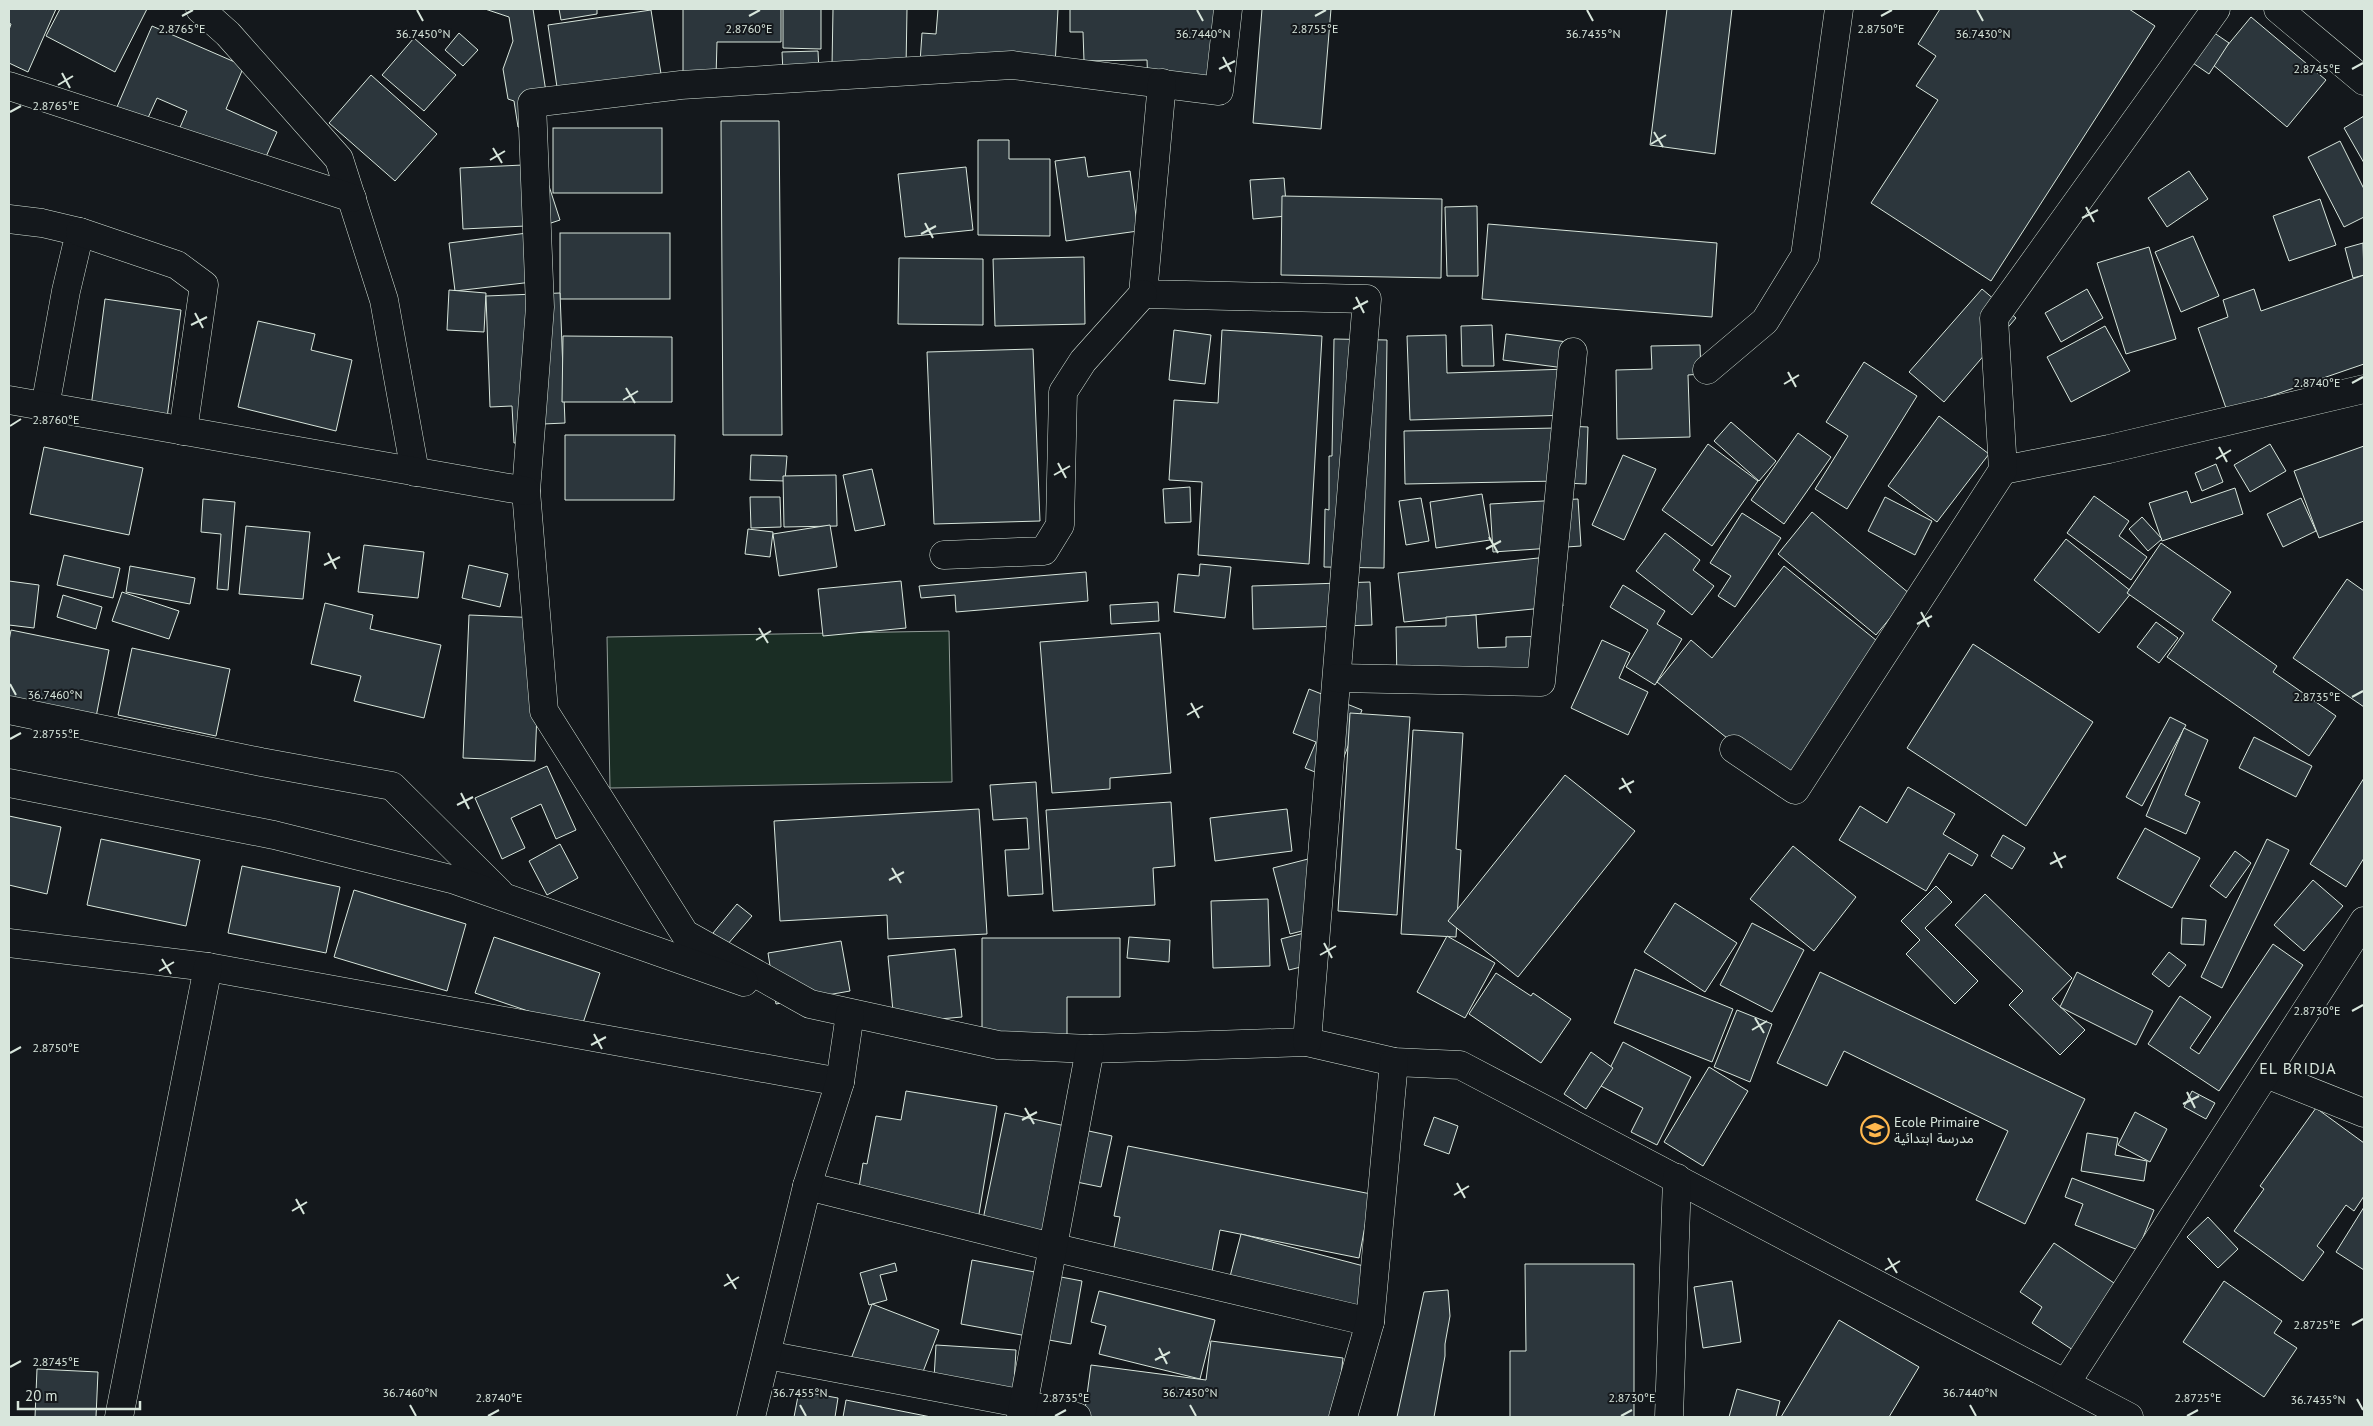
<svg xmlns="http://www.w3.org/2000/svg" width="2373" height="1426" viewBox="0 0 2373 1426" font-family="'PT Sans','Noto Sans Arabic',sans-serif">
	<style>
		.green { fill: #1a2d24; stroke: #939e99 }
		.building { fill: #2c363c; stroke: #d8e6dc }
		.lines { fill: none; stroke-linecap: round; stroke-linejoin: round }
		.minor-casing { stroke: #d8e6dc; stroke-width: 29 }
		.minor { stroke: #14181c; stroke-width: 28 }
		.ticks { fill: none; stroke: #d8e6dc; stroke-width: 2 }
		.labels { text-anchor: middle; stroke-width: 4; stroke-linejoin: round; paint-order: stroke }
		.poi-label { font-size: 14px; fill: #d8e6dc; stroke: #14181c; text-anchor: start }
		.quarter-label { font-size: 16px; letter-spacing: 1px; fill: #d8e6dc; stroke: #14181c }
		.ticks-label { font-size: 12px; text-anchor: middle; fill: #d8e6dc; stroke: #14181c; stroke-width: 4; stroke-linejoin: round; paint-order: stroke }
	</style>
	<rect width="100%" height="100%" fill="#14181c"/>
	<polygon class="green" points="949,631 952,782 610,788 607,637"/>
	<g class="building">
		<polygon points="9,9 56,9 28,72 9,63 9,30 11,24 9,23"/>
		<polygon points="60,9 147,9 115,72 46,36"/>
		<polygon points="485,9 533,9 546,92 535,125 518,127 514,101 508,99 503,69 513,41 509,17"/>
		<polygon points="559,9 597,9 597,14 561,20"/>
		<polygon points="683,9 781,9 781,42 717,42 716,77 683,76"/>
		<polygon points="783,9 821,9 821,49 783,48"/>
		<polygon points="833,9 907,9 906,68 832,66"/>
		<polygon points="938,9 1058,9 1055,66 919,77 922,33 936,34"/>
		<polygon points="1070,9 1222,9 1223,84 1148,85 1147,60 1084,61 1083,32 1070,32"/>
		<polygon points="1262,9 1331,9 1321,129 1253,123"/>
		<polygon points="1667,9 1732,9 1715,154 1650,145"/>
		<polygon points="1940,9 2129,9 2155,26 1991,281 1871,203 1938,100 1916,86 1936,56 1918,44"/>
		<polygon points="651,10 664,93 560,108 548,25"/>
		<polygon points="2251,17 2326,80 2287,127 2212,64"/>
		<polygon points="152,26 244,66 226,109 277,132 261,168 178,132 187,111 157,98 147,120 117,107"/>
		<polygon points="2207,28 2229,43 2209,74 2187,59"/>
		<polygon points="459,33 478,50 463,66 445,50"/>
		<polygon points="414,38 456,75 424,111 382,75"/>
		<polygon points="818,51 819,72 783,73 782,52"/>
		<polygon points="371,75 437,134 395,181 329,123"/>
		<polygon points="2364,116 2364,163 2344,128"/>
		<polygon points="721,121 779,121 782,435 723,435"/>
		<rect x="553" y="128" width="109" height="65"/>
		<polygon points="978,140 1009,140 1009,159 1050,159 1050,236 978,235"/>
		<polygon points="2340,141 2364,189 2364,217 2344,227 2308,157"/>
		<polygon points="1085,157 1088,177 1130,171 1138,231 1066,241 1055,161"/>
		<polygon points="523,165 526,226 463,229 460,168"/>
		<polygon points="966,167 973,230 905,237 898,174"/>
		<polygon points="2189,171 2208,199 2167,227 2148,198"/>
		<polygon points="1284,178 1287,216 1253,219 1250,180"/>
		<polygon points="548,183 560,220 542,226"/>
		<polygon points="1282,196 1442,199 1441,278 1281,275"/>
		<polygon points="2320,199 2336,245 2289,261 2273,216"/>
		<polygon points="1477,206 1478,276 1447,276 1445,207"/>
		<polygon points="1488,224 1717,243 1712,317 1482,299"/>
		<polygon points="535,232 541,281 455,291 449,243"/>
		<rect x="560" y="233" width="110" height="66"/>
		<polygon points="2193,236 2219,296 2181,312 2155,252"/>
		<polygon points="2363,243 2364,275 2353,278 2345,248"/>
		<polygon points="2149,247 2176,339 2126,354 2097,263"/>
		<polygon points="1084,257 1085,324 995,326 993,259"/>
		<polygon points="899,258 983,259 983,325 898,324"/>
		<polygon points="2364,275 2364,364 2227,411 2198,328 2228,317 2223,300 2254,289 2261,311"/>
		<polygon points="1982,289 2016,318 1944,402 1909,372"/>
		<polygon points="2087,289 2103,318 2061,342 2045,313"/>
		<polygon points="449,290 486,293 484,332 447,330"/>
		<polygon points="560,293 565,423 543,424 543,441 514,443 512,406 490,407 486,296"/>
		<polygon points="105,299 181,310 167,418 91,407"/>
		<polygon points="258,321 315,334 311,350 352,360 336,431 238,407"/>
		<polygon points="1492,325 1494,366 1462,366 1461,326"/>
		<polygon points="2105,326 2130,371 2071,402 2047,357"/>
		<polygon points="1174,330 1211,335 1205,384 1169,380"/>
		<polygon points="1222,330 1322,336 1309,564 1198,555 1202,482 1169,480 1174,400 1218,403"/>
		<polygon points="1506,334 1575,343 1572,369 1503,360"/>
		<polygon points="1446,335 1447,373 1568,369 1569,415 1410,420 1407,336"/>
		<polygon points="563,336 672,337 672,402 562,402"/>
		<polygon points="1334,339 1387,340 1384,568 1324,567 1325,509 1329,510 1329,456 1332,456"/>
		<polygon points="1700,345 1701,374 1688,375 1690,437 1617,439 1616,370 1652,369 1651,346"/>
		<polygon points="1033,349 1040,521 934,524 927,352"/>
		<polygon points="1864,362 1917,396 1847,509 1815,489 1848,436 1826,422"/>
		<polygon points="1939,416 1989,454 1937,522 1888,486"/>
		<polygon points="1731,422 1776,461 1759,481 1714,441"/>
		<polygon points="1566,426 1588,427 1586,484 1564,483"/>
		<polygon points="1557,428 1559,481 1405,484 1404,431"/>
		<polygon points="1798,433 1831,457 1784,524 1751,500"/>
		<polygon points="565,435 675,435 674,500 565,500"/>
		<polygon points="1708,444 1758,481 1712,546 1662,510"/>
		<polygon points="2270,444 2286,471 2250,492 2234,465"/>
		<polygon points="2364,446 2364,521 2319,538 2294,471"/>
		<polygon points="44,447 143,468 129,535 30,514"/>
		<polygon points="751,455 787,456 785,481 750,480"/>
		<polygon points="1623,455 1656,469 1624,540 1592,525"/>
		<polygon points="2216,464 2223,482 2202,491 2195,473"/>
		<polygon points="872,469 885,525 855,531 843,475"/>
		<polygon points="836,475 837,526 784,527 783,476"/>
		<polygon points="1190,487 1191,522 1165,523 1163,489"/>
		<polygon points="2235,488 2243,514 2162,541 2149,503 2187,491 2191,503"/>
		<polygon points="1482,494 1490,540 1436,548 1430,502"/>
		<polygon points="2094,496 2129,521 2119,536 2147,557 2131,580 2067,533"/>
		<polygon points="750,497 780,497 781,527 751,528"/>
		<polygon points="1885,497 1932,521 1915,555 1868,531"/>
		<polygon points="1421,498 1429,541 1406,545 1399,501"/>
		<polygon points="2301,498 2316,531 2283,547 2267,514"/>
		<polygon points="203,499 235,502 228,590 217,589 221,534 201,532"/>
		<polygon points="1578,499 1581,546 1493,552 1490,504"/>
		<polygon points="1812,512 1910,594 1876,635 1778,554"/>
		<polygon points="1742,513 1781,538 1735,607 1718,596 1731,576 1710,563"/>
		<polygon points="2142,517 2162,539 2148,551 2129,529"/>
		<polygon points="830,525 837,567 779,576 773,534"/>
		<polygon points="246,526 310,532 303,599 239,594"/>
		<polygon points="748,529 773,532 770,557 745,554"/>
		<polygon points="1665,533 1700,560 1693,570 1714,586 1692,615 1636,571"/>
		<polygon points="2066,539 2132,592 2099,633 2034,580"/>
		<polygon points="2161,543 2231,592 2212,620 2277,666 2273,672 2336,716 2309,756 2167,657 2184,633 2127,593"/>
		<polygon points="364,545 424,552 418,598 358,592"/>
		<polygon points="64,555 120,568 113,598 57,585"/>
		<polygon points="1557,556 1563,606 1404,622 1398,573"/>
		<polygon points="1200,564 1231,567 1225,618 1174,612 1178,574 1199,576"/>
		<polygon points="469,565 508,574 500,607 462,598"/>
		<polygon points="130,566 195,578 190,604 126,592"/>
		<polygon points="1784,566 1887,649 1782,782 1657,682 1691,640 1712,658"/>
		<polygon points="1086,572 1088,601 956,612 955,595 921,598 919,586"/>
		<polygon points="2347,579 2364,591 2364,707 2293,658"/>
		<polygon points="9,581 39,585 34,628 9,625"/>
		<polygon points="901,581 906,628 823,636 818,589"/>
		<polygon points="1370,582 1372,625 1253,629 1252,586"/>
		<polygon points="1623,585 1665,611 1657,624 1682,639 1655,685 1626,667 1648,630 1610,607"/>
		<polygon points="122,592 179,611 169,639 112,621"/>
		<polygon points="63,595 102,607 96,629 57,617"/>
		<polygon points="1158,602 1159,621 1111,624 1110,605"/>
		<polygon points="325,603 373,615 370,629 441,645 424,718 354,701 361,676 311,664"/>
		<polygon points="469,615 541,618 535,761 463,758"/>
		<polygon points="1476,615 1478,648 1506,647 1506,637 1548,636 1550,677 1397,681 1396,627 1446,626 1446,617"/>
		<polygon points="2156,622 2178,638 2159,663 2137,647"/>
		<polygon points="11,630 109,650 96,717 9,699 9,641"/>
		<polygon points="1160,633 1171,773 1110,778 1110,789 1052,793 1040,642"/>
		<polygon points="1602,640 1630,653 1619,678 1648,692 1628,735 1571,708"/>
		<polygon points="1973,644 2093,722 2026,826 1907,748"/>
		<polygon points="132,648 230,669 216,736 118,715"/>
		<polygon points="1309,689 1362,710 1335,780 1305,768 1316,742 1293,733"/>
		<polygon points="1350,713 1410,717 1397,915 1338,911"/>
		<polygon points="2170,717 2186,725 2142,806 2126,797"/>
		<polygon points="2184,728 2208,740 2185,795 2200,802 2186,834 2146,816"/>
		<polygon points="1413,730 1463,733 1456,849 1461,850 1456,937 1401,934"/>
		<polygon points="2254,737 2312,766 2296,797 2239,768"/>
		<polygon points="547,766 576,830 556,839 541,804 511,818 525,848 502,859 475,798"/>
		<polygon points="1565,775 1635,831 1518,977 1448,921"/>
		<polygon points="2364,778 2364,858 2346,887 2310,864"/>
		<polygon points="1036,782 1043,894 1008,896 1005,850 1029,849 1027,818 993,820 990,785"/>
		<polygon points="1908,787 1955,814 1943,834 1978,855 1972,866 1949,853 1926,891 1839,840 1860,806 1887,823"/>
		<polygon points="1171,802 1175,866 1153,868 1155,905 1053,911 1046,810"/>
		<polygon points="979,809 987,934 888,939 887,915 780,921 774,821"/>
		<polygon points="1287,809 1292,851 1215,861 1210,818"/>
		<polygon points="9,816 61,827 47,894 9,885"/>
		<polygon points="2145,828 2200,858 2172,908 2117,878"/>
		<polygon points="2003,835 2025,848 2012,869 1991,856"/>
		<polygon points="101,839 200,860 186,926 87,905"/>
		<polygon points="2267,839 2289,850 2222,988 2201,977"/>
		<polygon points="560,844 578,878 547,895 529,861"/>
		<polygon points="1793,846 1856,897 1814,951 1750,899"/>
		<polygon points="2235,851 2251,863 2226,898 2210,886"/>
		<polygon points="1312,858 1330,924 1290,934 1273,868"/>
		<polygon points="242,866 340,887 326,953 228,933"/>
		<polygon points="2313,880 2343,906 2304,951 2274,925"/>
		<polygon points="1936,886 1952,902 1925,928 1978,981 1955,1004 1906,954 1920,940 1901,921"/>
		<polygon points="354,890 466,924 447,991 334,957"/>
		<polygon points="1985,894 2072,978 2052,999 2085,1030 2060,1055 2009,1005 2023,991 1955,925"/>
		<polygon points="1268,899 1270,966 1213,968 1211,901"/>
		<polygon points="1675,903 1737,943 1705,992 1644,952"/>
		<polygon points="737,904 752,916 727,945 713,933"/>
		<polygon points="2182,918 2206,920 2204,945 2181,944"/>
		<polygon points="1752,923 1804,950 1772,1012 1720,985"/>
		<polygon points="1312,931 1320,962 1289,970 1281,939"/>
		<polygon points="1447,936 1495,963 1465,1018 1417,992"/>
		<polygon points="494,937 600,973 581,1029 475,993"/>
		<polygon points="1129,937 1170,940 1169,962 1127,958"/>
		<polygon points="982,938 1120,938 1120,997 1067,997 1067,1036 982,1036"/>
		<polygon points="841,941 850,991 776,1004 768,953"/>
		<polygon points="2273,944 2303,965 2219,1091 2148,1044 2180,996 2211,1017 2190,1048 2199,1054"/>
		<polygon points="955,949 962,1017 894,1023 888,956"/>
		<polygon points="2169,952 2186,965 2169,987 2152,974"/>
		<polygon points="1635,969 1733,1009 1712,1062 1614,1023"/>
		<polygon points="1820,972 2085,1099 2025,1224 1976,1200 2008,1131 1844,1051 1827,1086 1777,1063"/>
		<polygon points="2077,972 2153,1011 2136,1045 2060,1007"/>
		<polygon points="1496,973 1531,996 1533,993 1571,1019 1541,1063 1469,1014"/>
		<polygon points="1737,1010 1772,1024 1750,1082 1714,1067"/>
		<polygon points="1623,1042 1691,1077 1657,1145 1631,1132 1643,1108 1601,1086"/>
		<polygon points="1591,1052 1613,1068 1586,1109 1564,1094"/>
		<polygon points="1709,1067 1748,1091 1703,1166 1664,1142"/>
		<polygon points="906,1091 997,1106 976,1232 855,1212 863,1163 867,1164 876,1116 901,1120"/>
		<polygon points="2192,1091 2215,1103 2206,1119 2184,1107"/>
		<polygon points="2316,1108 2364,1143 2364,1196 2354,1211 2346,1205 2317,1246 2324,1252 2303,1281 2234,1231 2264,1189 2260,1186"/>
		<polygon points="2135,1112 2167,1129 2150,1162 2118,1145"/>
		<polygon points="1005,1113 1112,1136 1101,1187 1062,1179 1048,1248 980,1234"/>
		<polygon points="1434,1117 1458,1126 1449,1154 1424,1145"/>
		<polygon points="2087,1133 2118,1138 2115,1155 2147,1161 2144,1181 2081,1171"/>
		<polygon points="1128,1146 1371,1194 1359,1258 1220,1230 1209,1287 1110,1267 1120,1217 1114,1216"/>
		<polygon points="2072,1178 2154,1210 2138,1250 2075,1225 2083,1204 2065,1197"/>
		<polygon points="2364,1207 2364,1270 2336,1252"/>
		<polygon points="2208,1217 2238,1249 2218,1268 2187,1237"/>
		<polygon points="1241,1234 1379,1270 1365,1327 1226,1292"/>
		<polygon points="2054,1243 2120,1287 2076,1352 2032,1323 2042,1307 2020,1292"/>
		<polygon points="972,1260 1082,1281 1071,1344 961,1324"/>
		<polygon points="895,1263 897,1271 880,1275 887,1300 869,1305 860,1273"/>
		<polygon points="1525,1264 1634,1264 1634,1417 1510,1417 1510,1351 1526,1351"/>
		<polygon points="1732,1281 1741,1342 1703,1348 1694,1287"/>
		<polygon points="2224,1281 2282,1321 2274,1333 2297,1348 2264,1397 2183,1342"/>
		<polygon points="1448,1290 1450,1316 1445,1344 1445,1356 1434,1417 1397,1417 1424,1292"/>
		<polygon points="1099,1291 1215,1320 1200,1379 1099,1354 1106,1326 1091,1322"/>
		<polygon points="872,1304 939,1330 916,1390 849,1364"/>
		<polygon points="1839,1320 1919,1367 1889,1417 1781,1417"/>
		<polygon points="1211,1341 1343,1358 1336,1417 1084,1417 1091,1365 1206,1380"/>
		<polygon points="936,1345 1016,1350 1013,1400 933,1395"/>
		<polygon points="37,1369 98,1372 96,1417 35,1417"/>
		<polygon points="1737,1389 1780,1401 1776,1417 1729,1417"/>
		<polygon points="799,1391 838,1398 835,1417 794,1417"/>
		<polygon points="846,1400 931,1417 843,1417"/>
	</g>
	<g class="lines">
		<defs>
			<g id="minor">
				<polyline points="200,9 228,34 339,159 384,300 415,472"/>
				<polyline points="1228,9 1219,91 1012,65 681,85 532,103 540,307 526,491 544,711 685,934 810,1004 998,1045 1090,1049 1307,1042 1394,1062 1460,1065 2129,1417"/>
				<polyline points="2278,9 2364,81"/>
				<polyline points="1162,83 1143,294 1367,299 1307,1042"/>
				<polyline points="9,86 352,198"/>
				<polyline points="9,219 42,223 80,232 66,291 45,407"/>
				<polyline points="80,232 177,265 204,285 183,431"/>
				<polyline points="1707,370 1765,321 1805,256 1839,9"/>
				<polyline points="9,400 526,491"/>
				<polyline points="2003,470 2109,449 2364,389"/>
				<polyline points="944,555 1044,551 1060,525 1063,392 1083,361 1143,294"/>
				<polyline points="1337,678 1541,682 1573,352"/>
				<polyline points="9,710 261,762 392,786 499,892"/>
				<polyline points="1734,749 1795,790 2003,470 1994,318 2216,9"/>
				<polyline points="9,783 274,835 455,880 744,982"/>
				<polyline points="9,943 208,967 840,1082"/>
				<polyline points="2266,1074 2364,1113"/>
				<polyline points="807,1186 1052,1247 1370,1322"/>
				<polyline points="767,1355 1024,1404 1077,1417"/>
				<polyline points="2066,1383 2364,921"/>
				<polyline points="119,1417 208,967"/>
				<polyline points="751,1417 807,1186 840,1082 850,1014"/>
				<polyline points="1021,1417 1090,1049"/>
				<polyline points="1343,1417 1370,1322 1394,1062"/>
				<polyline points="1669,1417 1677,1178"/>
			</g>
		</defs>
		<use href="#minor" class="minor-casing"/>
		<use href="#minor" class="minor"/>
	</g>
	<path class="ticks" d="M417 10 423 21M1197 10 1203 21M1587 10 1593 21M1977 10 1983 21M182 16 193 10M749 16 760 10M1315 16 1326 10M1881 16 1892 10M1223 57 1231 72M1219 69 1235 61M2352 69 2363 63M62 73 70 88M58 85 73 76M10 112 21 106M1654 132 1663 147M1651 144 1666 135M493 148 502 163M490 160 505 151M2086 207 2094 222M2082 218 2098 210M925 223 933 238M921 234 936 226M1356 297 1364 313M1353 309 1368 301M195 313 203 328M191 325 207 317M1788 372 1796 387M2352 383 2363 377M1784 384 1799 375M626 388 635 403M623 400 638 391M10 426 21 419M2219 447 2227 462M2216 459 2231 450M1058 463 1066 478M1054 475 1070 466M1489 537 1498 553M1486 549 1501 541M328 553 336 569M324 565 340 557M1921 612 1929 627M1917 624 1932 616M759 628 768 643M756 640 771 631M10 684 16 695M2352 697 2363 691M1191 703 1199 718M1187 715 1203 706M10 739 21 733M1622 778 1631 793M1619 789 1634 781M461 793 469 809M457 805 473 797M2054 852 2062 868M2050 864 2066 856M892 868 901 883M889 880 904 872M1324 943 1332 958M1320 955 1336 946M162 959 171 974M159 971 174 962M2352 1011 2363 1005M1755 1018 1764 1033M1752 1030 1767 1021M594 1034 602 1049M591 1045 606 1037M10 1053 21 1047M2187 1092 2195 1108M2183 1104 2199 1096M1025 1108 1034 1124M1022 1120 1037 1112M1457 1183 1465 1198M1454 1195 1469 1186M296 1199 304 1214M292 1211 307 1202M1888 1258 1897 1273M1885 1270 1900 1261M727 1274 736 1289M724 1286 739 1277M2352 1325 2363 1319M1159 1348 1167 1364M1155 1360 1170 1352M10 1367 21 1361M2357 1399 2363 1410M410 1405 416 1416M800 1405 806 1416M1190 1405 1196 1416M1970 1405 1976 1416M488 1416 499 1410M1055 1416 1066 1410M1621 1416 1632 1410M2187 1416 2198 1410"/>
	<defs>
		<symbol id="school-ring" viewBox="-11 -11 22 22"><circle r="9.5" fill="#14181c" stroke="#ffb74d" stroke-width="1.5"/><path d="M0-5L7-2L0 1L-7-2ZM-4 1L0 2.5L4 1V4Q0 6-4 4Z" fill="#ffb74d"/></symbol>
	</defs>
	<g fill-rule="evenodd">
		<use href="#school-ring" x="1859" y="1114" width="32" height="32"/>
	</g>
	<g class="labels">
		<g class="poi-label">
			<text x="1894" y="1127">Ecole Primaire<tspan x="1894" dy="16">مدرسة ابتدائية</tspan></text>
		</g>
		<g class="quarter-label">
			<text x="2298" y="1074">EL BRIDJA</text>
		</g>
	</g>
	<g class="ticks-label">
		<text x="182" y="33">2.8765°E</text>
		<text x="749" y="33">2.8760°E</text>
		<text x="1315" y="33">2.8755°E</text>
		<text x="1881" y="33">2.8750°E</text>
		<text x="423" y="38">36.7450°N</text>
		<text x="1203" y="38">36.7440°N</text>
		<text x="1593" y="38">36.7435°N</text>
		<text x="1983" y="38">36.7430°N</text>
		<text x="2317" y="73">2.8745°E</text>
		<text x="56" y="110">2.8765°E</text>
		<text x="2317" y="387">2.8740°E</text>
		<text x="56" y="424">2.8760°E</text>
		<text x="55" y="699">36.7460°N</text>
		<text x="2317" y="701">2.8735°E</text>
		<text x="56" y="738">2.8755°E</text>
		<text x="2317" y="1015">2.8730°E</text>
		<text x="56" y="1052">2.8750°E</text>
		<text x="2317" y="1329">2.8725°E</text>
		<text x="56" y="1366">2.8745°E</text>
		<text x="410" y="1397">36.7460°N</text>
		<text x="800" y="1397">36.7455°N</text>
		<text x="1190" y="1397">36.7450°N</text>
		<text x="1970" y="1397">36.7440°N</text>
		<text x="499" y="1402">2.8740°E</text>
		<text x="1066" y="1402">2.8735°E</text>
		<text x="1632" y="1402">2.8730°E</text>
		<text x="2198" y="1402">2.8725°E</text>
		<text x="2318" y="1404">36.7435°N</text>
	</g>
	<rect width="2373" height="1426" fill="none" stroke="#d8e6dc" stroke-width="20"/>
	<path d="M18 1401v8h122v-8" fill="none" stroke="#d8e6dc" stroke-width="2.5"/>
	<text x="25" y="1401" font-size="15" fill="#d8e6dc" stroke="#14181c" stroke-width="4" paint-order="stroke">20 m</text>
</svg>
